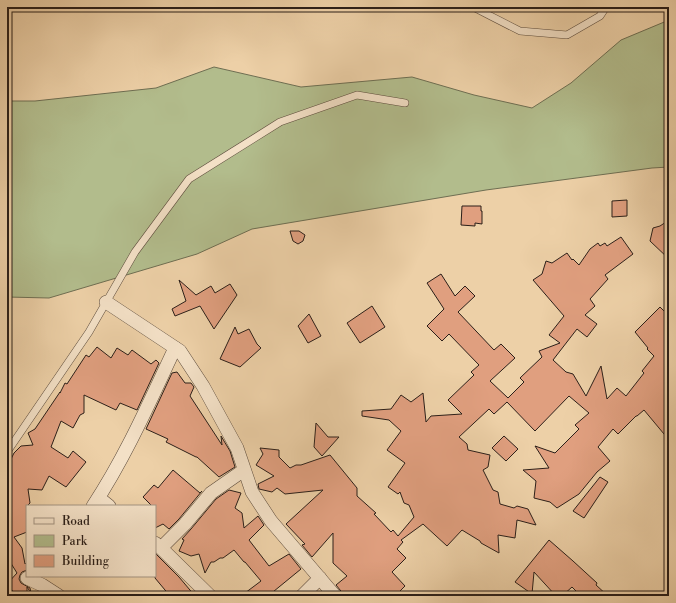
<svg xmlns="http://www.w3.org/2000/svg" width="676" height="603" viewBox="0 0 676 603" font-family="'Libre Bodoni',serif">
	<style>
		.green { fill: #b2bc8c; stroke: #6e6e52 }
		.building { fill: #e09f7f; stroke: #2b1f19 }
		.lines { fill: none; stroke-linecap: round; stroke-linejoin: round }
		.lane-casing { stroke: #5c4b3c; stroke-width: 8 }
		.street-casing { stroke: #5c4b3c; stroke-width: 14 }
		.lane { stroke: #f3e0c6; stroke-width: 7 }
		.street { stroke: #f3e0c6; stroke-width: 13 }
	</style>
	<rect width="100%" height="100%" fill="#edd0a7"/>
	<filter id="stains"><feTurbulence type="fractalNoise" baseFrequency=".005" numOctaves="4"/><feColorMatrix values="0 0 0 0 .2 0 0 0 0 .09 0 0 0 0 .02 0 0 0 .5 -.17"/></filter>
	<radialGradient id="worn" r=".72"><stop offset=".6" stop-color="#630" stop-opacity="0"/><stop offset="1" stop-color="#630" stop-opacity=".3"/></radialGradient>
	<polygon class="green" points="669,20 669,167 652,168 486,190 252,229 197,254 49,298 7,297 7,101 35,101 156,88 214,67 301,87 412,77 474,95 532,108 571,83 621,40"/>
	<g class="building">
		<polygon points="627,200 627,216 612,217 612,201"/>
		<polygon points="462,206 481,206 481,211 482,211 482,224 475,223 475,226 461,225"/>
		<polygon points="669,220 669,259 650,241 653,228 660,226"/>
		<polygon points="290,231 299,231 305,235 303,241 298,244 293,241"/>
		<polygon points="621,237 633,254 605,275 608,279 590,299 595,306 585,315 597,324 587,337 577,329 553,360 566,372 573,374 586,396 601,366 607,399 617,388 626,396 644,373 642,371 654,356 647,349 648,348 635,332 660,307 669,316 669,440 644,410 637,416 636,416 618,434 613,429 598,447 610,461 597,472 579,494 557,508 550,502 534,498 536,481 523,470 549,468 535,446 555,453 579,429 575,425 589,413 569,396 535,431 507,402 494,414 489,409 459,437 467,444 468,450 490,455 488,467 483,470 493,490 498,492 500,504 514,508 517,506 528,509 536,525 517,520 515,538 498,535 499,553 481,543 480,541 462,530 447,546 423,524 401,540 403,542 397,549 406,558 392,572 405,586 395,596 345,596 336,585 347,576 333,563 333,533 312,557 302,545 305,544 286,524 323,490 285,494 277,488 272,492 259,489 258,484 274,476 256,465 263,454 260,448 279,450 279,457 290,468 296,465 301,465 330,455 357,488 357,496 376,513 374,514 391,532 393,530 398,536 414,517 409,505 404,503 400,492 398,494 388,487 405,463 387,450 401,431 389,420 362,416 362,411 391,409 401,395 411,402 423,393 426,422 431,416 462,414 448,400 474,375 471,372 479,365 449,334 442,341 427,326 444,309 427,283 441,274 455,296 465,286 475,296 458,312 494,350 501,344 515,358 490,381 508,398 524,382 520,378 542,357 539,351 560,343 549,335 564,316 533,280 542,274 546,261 552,263 567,253 572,260 573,259 579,265 590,249 598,243 600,246 605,243 607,246"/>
		<polygon points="179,280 196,295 211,286 215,293 230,284 237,295 214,329 200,306 175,316 172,309 186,301"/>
		<polygon points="372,306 385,327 360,343 347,323"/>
		<polygon points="309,314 321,336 308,343 298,326"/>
		<polygon points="235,327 238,334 249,329 257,344 261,348 240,367 220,359"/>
		<polygon points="97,347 111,358 117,348 128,355 132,350 151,364 156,360 159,363 137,410 120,403 116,410 84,395 84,413 80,415 73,428 61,421 51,447 68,458 73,451 86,462 66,487 49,476 42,490 28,489 30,503 27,506 27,532 14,537 22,548 25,564 27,562 27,570 22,572 20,575 19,579 21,583 30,588 31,593 27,587 27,596 13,596 13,591 7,587 7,584 17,573 7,557 7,463 9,459 11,459 14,453 21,446 33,445 28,433 35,429 60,392 60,393 65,383 67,384 86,355 89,357"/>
		<polygon points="177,372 185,383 191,383 194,387 190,396 222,445 221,436 230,451 235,467 219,477 197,457 196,457 166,442 168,439 146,429 172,373"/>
		<polygon points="316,423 328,437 339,437 322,456 314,447"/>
		<polygon points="504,436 518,449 506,461 492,448"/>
		<polygon points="173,470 200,493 202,491 179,519 169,529 163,524 155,528 155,506 152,506 143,497 154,485 158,488"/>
		<polygon points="600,477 608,482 584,518 573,511"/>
		<polygon points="229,490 241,493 235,508 242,513 244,528 258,516 264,525 249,540 269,566 289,554 301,569 268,596 241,596 261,581 245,562 244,562 234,550 223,558 220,558 214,562 211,562 205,573 199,554 191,556 179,551 184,540 182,539 191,529 216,499"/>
		<polygon points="549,540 573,561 597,583 596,585 608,596 581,596 572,587 562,596 556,596 534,572 532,594 515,582"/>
		<polygon points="155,553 179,577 195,596 170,596 155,578"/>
	</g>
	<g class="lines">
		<defs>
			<g id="lane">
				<polyline points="473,7 520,31 567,35 600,16 606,7"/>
				<polyline points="7,452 89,332 135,252 189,179 280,122 357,95 405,103"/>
			</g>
			<g id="street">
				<polyline points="106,302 180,351 203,386 237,448 252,492 271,521 335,596"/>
				<polyline points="99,498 109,506"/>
				<path d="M93 506C126 456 150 401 175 348"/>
				<polyline points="155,543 161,548 210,596"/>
				<polyline points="161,548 185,524 211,493 244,470"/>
				<polyline points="27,578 42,585 59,596"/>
				<polyline points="302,596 320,578"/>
			</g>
		</defs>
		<use href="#lane" class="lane-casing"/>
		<use href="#street" class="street-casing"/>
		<use href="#lane" class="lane"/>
		<use href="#street" class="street"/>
	</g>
	<rect width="676" height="603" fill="none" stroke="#edd0a7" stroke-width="24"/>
	<rect x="8" y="8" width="660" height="587" fill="none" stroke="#2b1f19" stroke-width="2"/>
	<rect x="12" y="12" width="652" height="579" fill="none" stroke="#2b1f19"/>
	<rect x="26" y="505" width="130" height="72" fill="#f3e0c6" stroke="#a39381"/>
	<rect x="34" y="518" width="20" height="6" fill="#f3e0c6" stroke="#a39381"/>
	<text x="62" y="525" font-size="12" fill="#2b1f19">Road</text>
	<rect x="34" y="535" width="20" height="12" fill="#b2bc8c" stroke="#a39381"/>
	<text x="62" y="545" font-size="12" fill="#2b1f19">Park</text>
	<rect x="34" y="555" width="20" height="12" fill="#e09f7f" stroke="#a39381"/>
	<text x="62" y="565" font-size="12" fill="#2b1f19">Building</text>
	<rect width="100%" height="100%" filter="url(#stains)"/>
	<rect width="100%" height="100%" fill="url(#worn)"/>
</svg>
